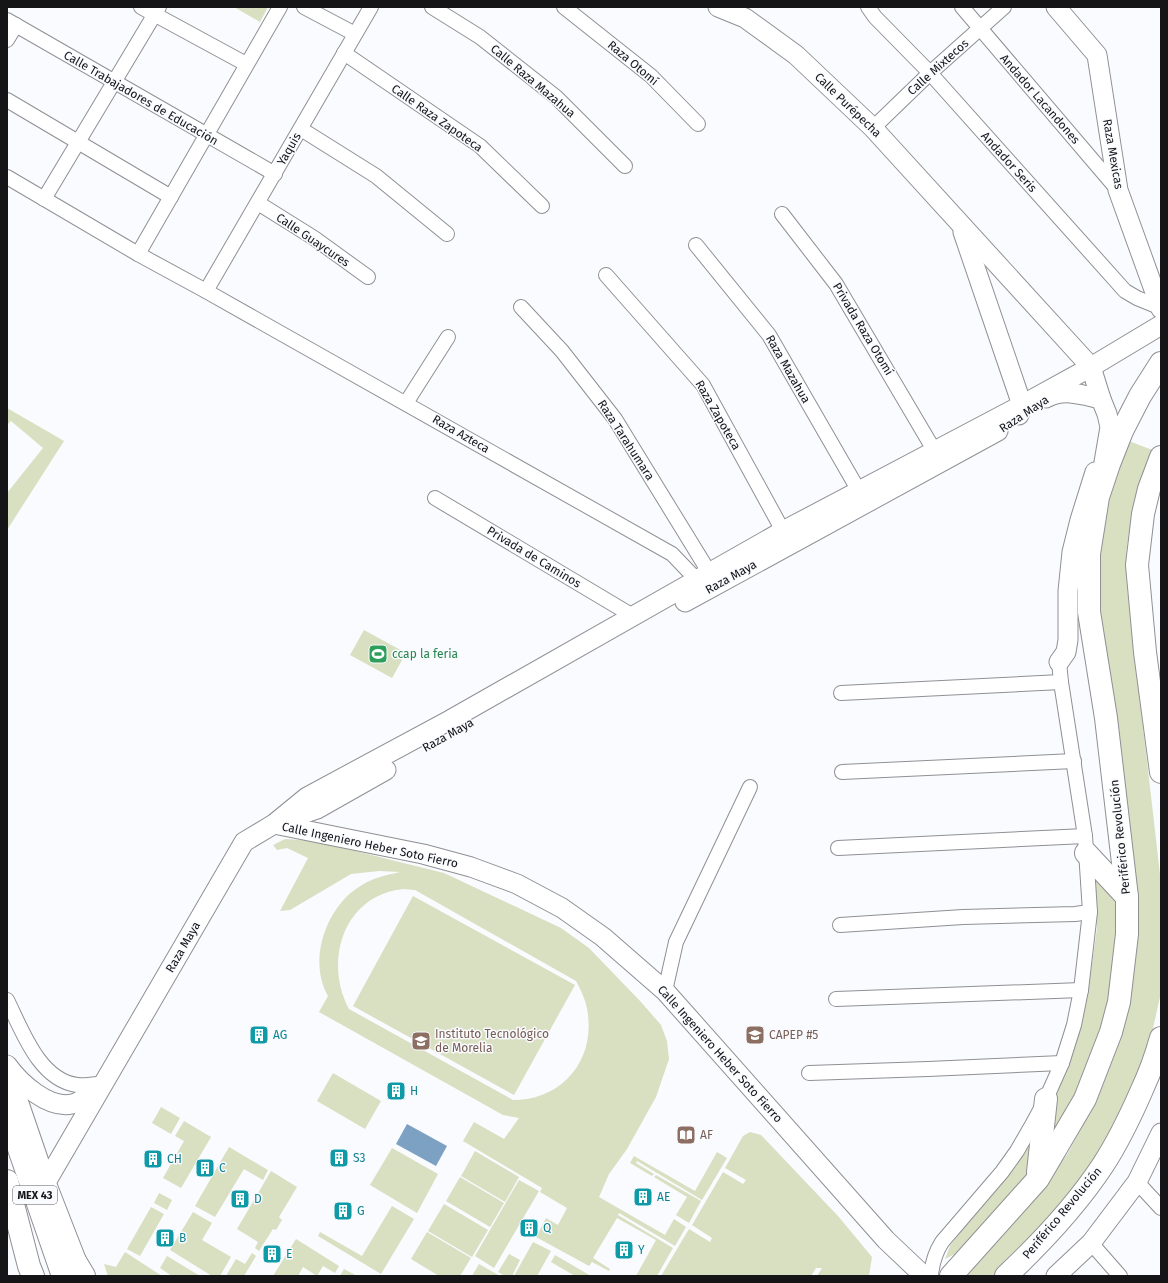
<svg xmlns="http://www.w3.org/2000/svg" width="1168" height="1283" viewBox="0 0 1168 1283" font-family="'Fira Sans',sans-serif">
	<style>
		.green { fill: #d9dfc1; fill-rule: evenodd }
		.water { fill: #7da1c3 }
		.lines { fill: none; stroke-linecap: round; stroke-linejoin: round }
		.street-casing { stroke: #8f9094; stroke-width: 16 }
		.secondary-casing { stroke: #8f9094; stroke-width: 21 }
		.primary-casing { stroke: #8f9094; stroke-width: 24 }
		.highway-casing { stroke: #8f9094; stroke-width: 24 }
		.street { stroke: #fff; stroke-width: 14 }
		.secondary { stroke: #fff; stroke-width: 19 }
		.primary { stroke: #fff; stroke-width: 22 }
		.highway { stroke: #fff; stroke-width: 22 }
		.labels { text-anchor: middle; stroke-width: 3; stroke-linejoin: round; paint-order: stroke }
		.shield { fill: #f9fbff; stroke: #595a5d; stroke-width: 1 }
		.shield-label { font-size: 11px; font-weight: bold; fill: #151517 }
		.street-label { font-size: 12px; fill: #151517; stroke: #f9fbff }
		.leisure-label { font-size: 12px; fill: #27864d; stroke: #f9fbff; text-anchor: start }
		.education-label { font-size: 12px; fill: #785e54; stroke: #f9fbff; text-anchor: start }
		.culture-label { font-size: 12px; fill: #0d838f; stroke: #f9fbff; text-anchor: start }
	</style>
	<rect width="100%" height="100%" fill="#f9fbff"/>
	<g class="green">
		<polygon points="234,7 268,7 260,22"/>
		<polygon points="7,408 64,441 7,530 7,493 43,448 11,421 7,425"/>
		<path d="M1126 440 1155 451C1141 486 1127 523 1126 562 1126 573 1127 584 1128 596L1161 883 1160 997 1149 1046 1109 1137 1065 1205 994 1276H963L1040 1191 1068 1153 1084 1123 1099 1091 1121 1037 1130 998 1100 624 1099 556 1103 525 1112 481Z"/>
		<polygon points="364,630 406,653 392,678 350,655"/>
		<path d="M285 839 315 841 444 873 561 928 589 948 641 1002 661 1025 667 1041 669 1059 656 1097 627 1149 609 1174 599 1197 665 1235 674 1219 686 1227 675 1246 619 1213 618 1215 673 1248 657 1276H636L656 1240 617 1218 593 1258 610 1269 609 1271 592 1262 589 1266 536 1237 546 1218 558 1225 567 1208 540 1192 542 1188 463 1141 474 1122 504 1139 519 1118 503 1115 319 1012 328 996C326 992 324 989 323 985 311 950 330 903 362 885 373 878 387 875 400 872L379 871 351 874 290 910 280 911 308 858 287 848 277 850 273 845ZM404 889 415 890 576 981C582 992 587 1003 588 1015 594 1063 560 1100 513 1100L349 1009C323 961 344 894 404 889Z"/>
		<polygon points="1095,870 1121,902 1108,1013 1091,1068 1044,1156 1052,1102 1079,1030 1090,978 1097,928"/>
		<polygon points="413,896 575,985 514,1095 353,1006"/>
		<polygon points="333,1073 381,1101 365,1129 317,1101"/>
		<polygon points="161,1107 180,1118 171,1134 152,1123"/>
		<polygon points="184,1121 211,1137 181,1188 163,1178 184,1141 175,1136"/>
		<polygon points="1040,1127 1029,1179 959,1252 945,1259 950,1246"/>
		<polygon points="750,1132 761,1135 838,1216 872,1257 869,1276 817,1276 822,1268 816,1268 811,1276 661,1276 689,1229 710,1242 712,1238 692,1225 723,1172 743,1184 746,1180 725,1168 743,1136"/>
		<polygon points="229,1147 268,1170 263,1180 244,1169 215,1217 195,1206"/>
		<polygon points="392,1148 438,1174 417,1213 370,1185"/>
		<polygon points="475,1151 519,1177 505,1202 461,1176"/>
		<polygon points="717,1152 727,1158 702,1200 637,1161 636,1163 654,1174 652,1176 630,1163 634,1156 695,1191"/>
		<polygon points="271,1171 297,1187 279,1217 282,1220 276,1230 273,1229 259,1251 255,1248 258,1242 237,1229"/>
		<polygon points="656,1175 701,1201 689,1223 676,1215 687,1197 654,1177"/>
		<polygon points="460,1177 504,1203 490,1227 446,1201"/>
		<polygon points="519,1180 539,1191 494,1268 475,1256"/>
		<polygon points="159,1193 172,1200 167,1210 154,1203"/>
		<polygon points="444,1204 488,1230 472,1257 428,1231"/>
		<polygon points="392,1206 414,1219 381,1274 318,1236 320,1232 362,1256"/>
		<polygon points="151,1207 164,1214 140,1256 127,1249"/>
		<polygon points="193,1212 212,1223 202,1240 231,1257 220,1276 212,1276 170,1250"/>
		<polygon points="427,1232 471,1258 460,1276 439,1276 411,1259"/>
		<polygon points="296,1239 339,1266 335,1273 323,1266 317,1276 303,1267 298,1276 273,1276"/>
		<polygon points="533,1242 551,1251 537,1276 514,1276"/>
		<polygon points="125,1252 162,1276 108,1276 104,1264 116,1267"/>
		<polygon points="252,1253 256,1256 244,1276 226,1276 236,1259 245,1264"/>
		<polygon points="509,1254 520,1260 512,1276 505,1276 498,1272"/>
		<polygon points="555,1255 591,1276 575,1276 551,1262"/>
		<polygon points="167,1256 200,1276 172,1276 160,1268"/>
		<polygon points="479,1264 500,1276 472,1276"/>
		<polygon points="344,1269 357,1276 340,1276"/>
	</g>
	<polygon class="water" points="407,1124 447,1146 436,1166 396,1144"/>
	<g class="lines">
		<defs>
			<g id="street">
				<polyline points="141,7 246,64"/>
				<polyline points="304,7 355,34"/>
				<polyline points="432,7 480,37 556,97 625,166"/>
				<polyline points="564,7 651,76 698,124"/>
				<polyline points="868,7 875,17 930,73 1125,291 1137,298 1159,307"/>
				<polyline points="962,7 1118,190"/>
				<polyline points="7,20 275,174"/>
				<polyline points="7,40 16,25"/>
				<polyline points="344,53 480,146 542,206"/>
				<polyline points="7,100 171,197"/>
				<polyline points="873,128 930,73 1004,7"/>
				<polyline points="301,129 376,176 447,234"/>
				<polyline points="7,177 138,254 206,291 672,554 697,580 702,588"/>
				<polyline points="44,199 159,7"/>
				<polyline points="258,203 314,238 368,277"/>
				<polyline points="782,214 836,284 934,450"/>
				<polyline points="696,245 769,335 863,498"/>
				<polyline points="138,254 280,7"/>
				<polyline points="606,275 703,385 783,531"/>
				<polyline points="206,291 371,7"/>
				<polyline points="521,307 562,351 615,419 709,572 713,581"/>
				<polyline points="406,403 448,337"/>
				<polyline points="435,498 633,616"/>
				<polyline points="841,693 1061,682"/>
				<polyline points="842,772 1074,761"/>
				<polyline points="838,848 1085,836"/>
				<polyline points="840,925 963,917 1075,914 1090,912"/>
				<polyline points="665,991 676,942 750,787"/>
				<polyline points="836,999 1081,990"/>
				<path d="M7 1000C22 1030 39 1080 77 1085 85 1086 95 1084 104 1083"/>
				<polyline points="809,1073 928,1069 1062,1063"/>
				<polyline points="1137,1182 1161,1208"/>
				<polyline points="1091,1243 1120,1276"/>
				<path d="M931 1276C932 1263 935 1253 942 1242L1002 1172 1017 1151 1032 1125 1046 1099 1062 1063 1074 1025 1081 990 1090 912 1085 836 1061 682 1059 662"/>
			</g>
			<g id="secondary">
				<polyline points="718,7 745,18 796,55 873,128 1091,367 1101,399 1107,414 1110,427 1104,462"/>
				<polyline points="1056,7 1097,55 1118,190 1161,309"/>
				<polyline points="963,232 1022,405 1019,415"/>
				<path d="M1046 398C1064 388 1083 395 1101 399"/>
				<polyline points="685,602 998,431"/>
				<polyline points="1059,662 1066,652 1068,640 1068,591 1072,552 1080,520 1095,472"/>
				<polyline points="287,819 317,809 386,770"/>
				<polyline points="274,824 423,854 471,867 517,884 562,908 603,937 665,991 886,1240 924,1276"/>
				<path d="M7 1065C20 1083 48 1109 72 1104 82 1102 91 1093 98 1087"/>
				<polyline points="45,1184 244,842 274,824 307,797 450,720 783,531 1022,405 1091,367 1161,325"/>
				<polyline points="1056,1276 1091,1243 1137,1182 1161,1133"/>
			</g>
			<polyline id="primary" points="7,1073 45,1184 75,1261 84,1276"/>
			<g id="highway">
				<polyline points="1161,457 1149,489 1143,514 1137,565 1145,652 1161,772"/>
				<polyline points="1086,853 1127,897"/>
				<polyline points="7,1114 63,1276"/>
				<polyline points="1038,1172 1046,1099"/>
				<polyline points="7,1181 29,1266 33,1276"/>
				<polyline points="75,1261 79,1276"/>
				<polyline points="951,1276 1038,1179 1085,1099 1111,1032 1119,1002 1127,934 1127,897 1106,718 1089,612 1089,554 1098,497 1109,464 1122,431 1140,396 1161,363"/>
				<path d="M1006 1276C1041 1243 1076 1206 1103 1165 1118 1142 1130 1117 1141 1092 1149 1075 1156 1056 1161 1038"/>
			</g>
		</defs>
		<use href="#street" class="street-casing"/>
		<use href="#secondary" class="secondary-casing"/>
		<use href="#primary" class="primary-casing"/>
		<use href="#highway" class="highway-casing"/>
		<use href="#street" class="street"/>
		<use href="#secondary" class="secondary"/>
		<use href="#primary" class="primary"/>
		<use href="#highway" class="highway"/>
	</g>
	<defs>
		<symbol id="stadium-square" viewBox="-11 -11 22 22"><rect x="-9" y="-9" width="18" height="18" rx="4" fill="#2e9e5b" stroke="#f9fbff"/><path d="M0-5a6.5 5 0 1 0 0 10a6.5 5 0 1 0 0-10ZM-3.5-1.8h7v3.6h-7Z" fill="#fff"/></symbol>
		<symbol id="building-square" viewBox="-11 -11 22 22"><rect x="-9" y="-9" width="18" height="18" rx="4" fill="#0f9aa8" stroke="#f9fbff"/><path d="M-4-6H4V6H1V3H-1V6H-4ZM-2.5-4.3h1.7v1.8h-1.7ZM.8-4.3h1.7v1.8H.8ZM-2.5-1h1.7V.8h-1.7ZM.8-1h1.7V.8H.8Z" fill="#fff"/></symbol>
		<symbol id="school-square" viewBox="-11 -11 22 22"><rect x="-9" y="-9" width="18" height="18" rx="4" fill="#8d6e63" stroke="#f9fbff"/><path d="M0-5L7-2L0 1L-7-2ZM-4 1L0 2.5L4 1V4Q0 6-4 4Z" fill="#fff"/></symbol>
		<symbol id="university-square" viewBox="-11 -11 22 22"><rect x="-9" y="-9" width="18" height="18" rx="4" fill="#8d6e63" stroke="#f9fbff"/><path d="M0-5L7-2L0 1L-7-2ZM-4 1L0 2.5L4 1V4Q0 6-4 4Z" fill="#fff"/></symbol>
		<symbol id="library-square" viewBox="-11 -11 22 22"><rect x="-9" y="-9" width="18" height="18" rx="4" fill="#8d6e63" stroke="#f9fbff"/><path d="M-6-4Q-3-5.5-.7-3.5V5Q-3 3-6 4ZM6-4Q3-5.5 .7-3.5V5Q3 3 6 4Z" fill="#fff"/></symbol>
	</defs>
	<g fill-rule="evenodd">
		<use href="#stadium-square" x="367" y="643" width="22" height="22"/>
		<use href="#building-square" x="248" y="1024" width="22" height="22"/>
		<use href="#school-square" x="744" y="1024" width="22" height="22"/>
		<use href="#university-square" x="410" y="1030" width="22" height="22"/>
		<use href="#building-square" x="385" y="1080" width="22" height="22"/>
		<use href="#library-square" x="675" y="1124" width="22" height="22"/>
		<use href="#building-square" x="328" y="1147" width="22" height="22"/>
		<use href="#building-square" x="142" y="1148" width="22" height="22"/>
		<use href="#building-square" x="194" y="1157" width="22" height="22"/>
		<use href="#building-square" x="632" y="1186" width="22" height="22"/>
		<use href="#building-square" x="229" y="1188" width="22" height="22"/>
		<use href="#building-square" x="332" y="1200" width="22" height="22"/>
		<use href="#building-square" x="518" y="1217" width="22" height="22"/>
		<use href="#building-square" x="154" y="1227" width="22" height="22"/>
		<use href="#building-square" x="613" y="1239" width="22" height="22"/>
		<use href="#building-square" x="261" y="1243" width="22" height="22"/>
	</g>
	<g class="labels">
		<rect class="shield" x="13" y="1186" width="44" height="18" rx="3"/>
		<g class="shield-label">
			<text x="35" y="1199">MEX 43</text>
		</g>
		<g class="street-label">
			<text transform="translate(633 63) rotate(40)" y="4">Raza Otomí</text>
			<text transform="translate(938 67) rotate(-42)" y="4">Calle Mixtecos</text>
			<text transform="translate(533 81) rotate(40)" y="4">Calle Raza Mazahua</text>
			<text transform="translate(141 98) rotate(30)" y="4">Calle Trabajadores de Educación</text>
			<text transform="translate(1040 99) rotate(49)" y="4">Andador Lacandones</text>
			<text transform="translate(848 105) rotate(44)" y="4">Calle Purépecha</text>
			<text transform="translate(437 118) rotate(35)" y="4">Calle Raza Zapoteca</text>
			<text transform="translate(289 149) rotate(-60)" y="4">Yaquis</text>
			<text transform="translate(1113 154) rotate(80)" y="4">Raza Mexicas</text>
			<text transform="translate(1009 162) rotate(48)" y="4">Andador Seris</text>
			<text transform="translate(313 240) rotate(34)" y="4">Calle Guaycures</text>
			<text transform="translate(863 329) rotate(59)" y="4">Privada Raza Otomí</text>
			<text transform="translate(788 369) rotate(60)" y="4">Raza Mazahua</text>
			<text transform="translate(1024 414) rotate(-34)" y="4">Raza Maya</text>
			<text transform="translate(718 415) rotate(60)" y="4">Raza Zapoteca</text>
			<text transform="translate(461 434) rotate(30)" y="4">Raza Azteca</text>
			<text transform="translate(626 440) rotate(57)" y="4">Raza Tarahumara</text>
			<text transform="translate(534 557) rotate(31)" y="4">Privada de Caminos</text>
			<text transform="translate(731 577) rotate(-29)" y="4">Raza Maya</text>
			<text transform="translate(448 735) rotate(-29)" y="4">Raza Maya</text>
			<text transform="translate(1120 837) rotate(-96)" y="4">Periférico Revolución</text>
			<text transform="translate(370 845) rotate(12)" y="4">Calle Ingeniero Heber Soto Fierro</text>
			<text transform="translate(183 947) rotate(-60)" y="4">Raza Maya</text>
			<text transform="translate(720 1054) rotate(48)" y="4">Calle Ingeniero Heber Soto Fierro</text>
			<text transform="translate(1062 1213) rotate(-50)" y="4">Periférico Revolución</text>
		</g>
		<g class="leisure-label">
			<text x="392" y="658">ccap la feria</text>
		</g>
		<g class="education-label">
			<text x="435" y="1038">Instituto Tecnológico<tspan x="435" dy="14">de Morelia</tspan></text>
			<text x="769" y="1039">CAPEP #5</text>
			<text x="700" y="1139">AF</text>
		</g>
		<g class="culture-label">
			<text x="273" y="1039">AG</text>
			<text x="410" y="1095">H</text>
			<text x="353" y="1162">S3</text>
			<text x="167" y="1163">CH</text>
			<text x="219" y="1172">C</text>
			<text x="657" y="1201">AE</text>
			<text x="254" y="1203">D</text>
			<text x="357" y="1215">G</text>
			<text x="543" y="1232">Q</text>
			<text x="179" y="1242">B</text>
			<text x="638" y="1254">Y</text>
			<text x="286" y="1258">E</text>
		</g>
	</g>
	<rect width="1168" height="1283" fill="none" stroke="#151517" stroke-width="16"/>
</svg>
